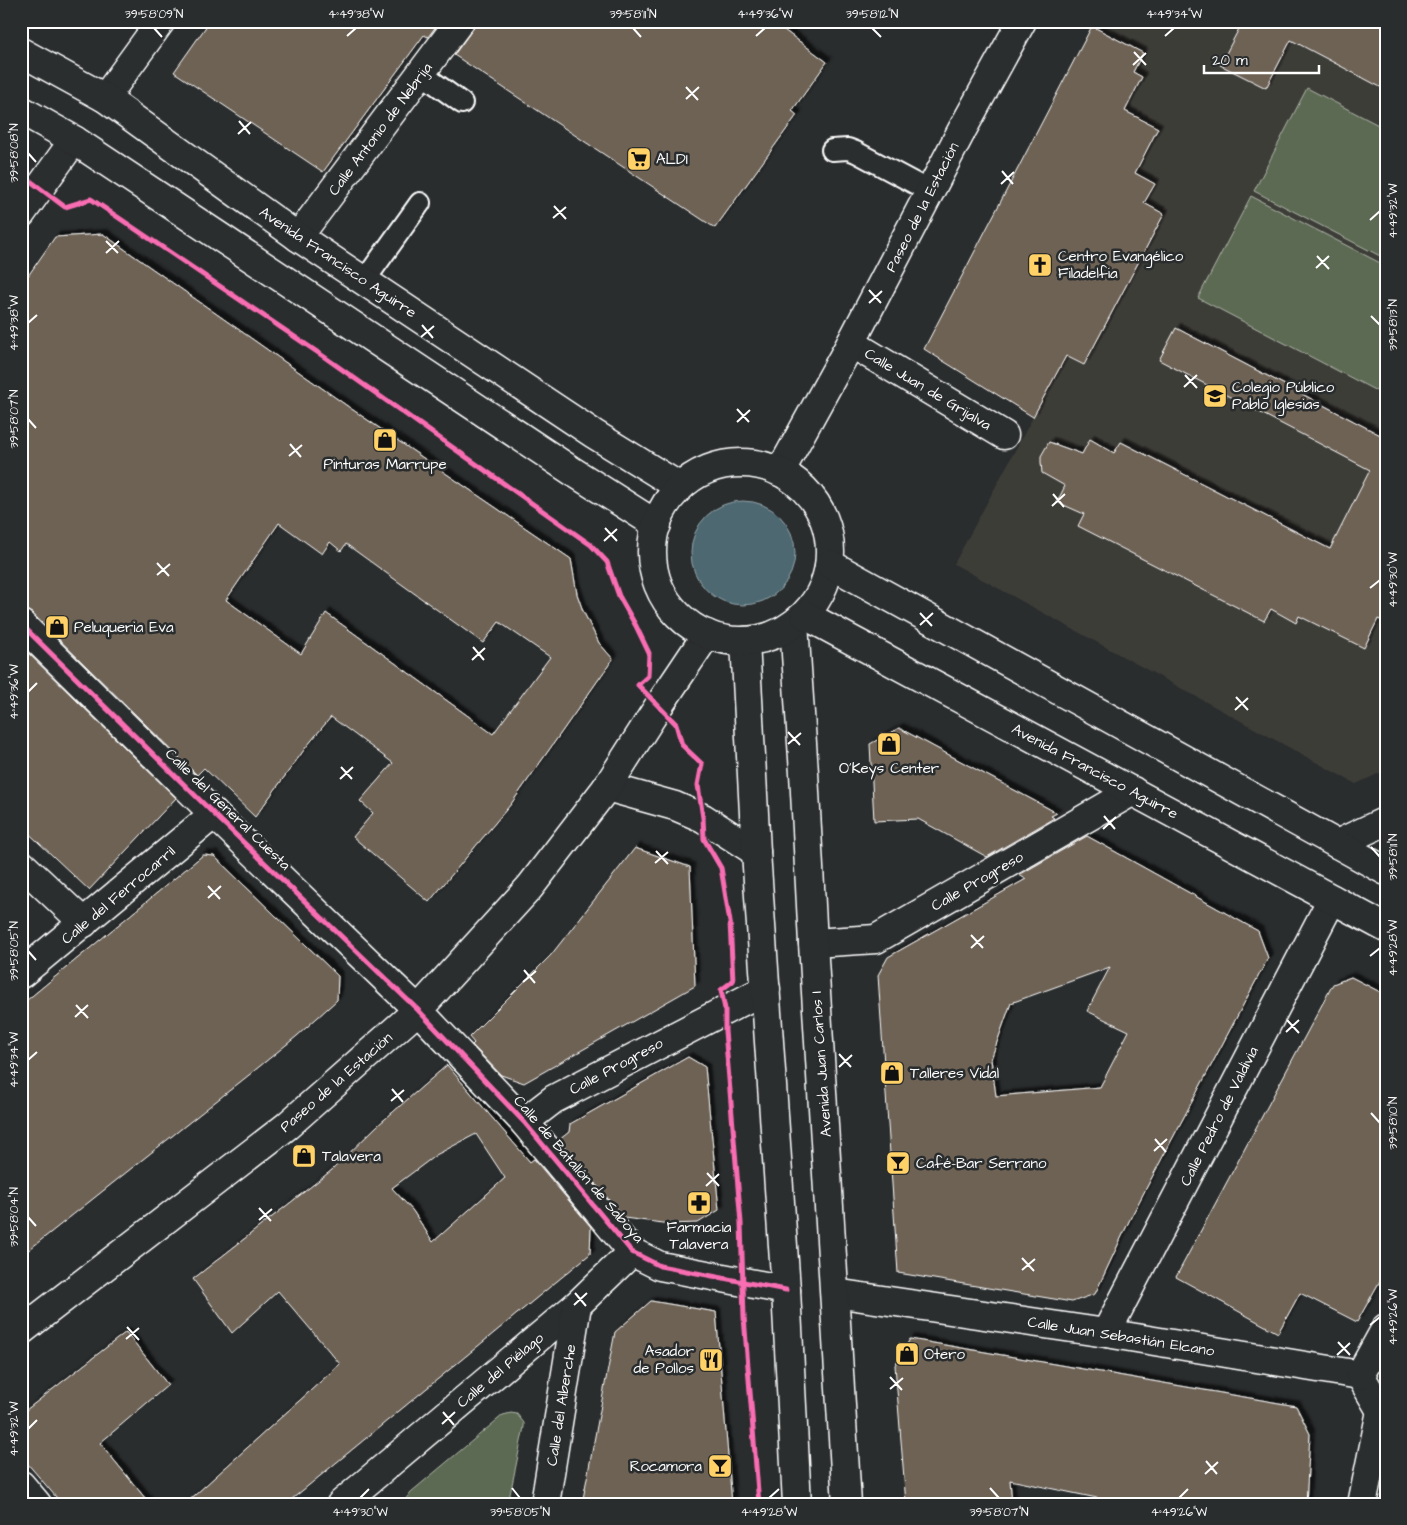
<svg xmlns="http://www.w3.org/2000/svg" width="1407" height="1525" viewBox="0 0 1407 1525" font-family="'Architects Daughter',sans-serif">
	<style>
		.built { fill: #3e3d39 }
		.green { fill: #5d6b53; stroke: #aeb5a9 }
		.water { fill: #4d6871; stroke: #94a4aa }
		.building { fill: #6e6254; stroke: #fff; fill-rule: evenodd; filter: url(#shadow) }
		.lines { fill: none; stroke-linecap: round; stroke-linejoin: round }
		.lane-casing { stroke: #fff; stroke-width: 24 }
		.street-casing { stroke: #fff; stroke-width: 31 }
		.secondary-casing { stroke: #fff; stroke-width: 31 }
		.primary-casing { stroke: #fff; stroke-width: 31 }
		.lane { stroke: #2a2d2e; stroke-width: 20 }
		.street { stroke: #2a2d2e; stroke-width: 28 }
		.secondary { stroke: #2a2d2e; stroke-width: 28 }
		.primary { stroke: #2a2d2e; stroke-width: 28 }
		.cycleway-casing { stroke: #2a2d2e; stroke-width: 8 }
		.cycleway { stroke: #f96db3; stroke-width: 5 }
		.ticks { fill: none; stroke: #fff; stroke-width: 2 }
		.labels { text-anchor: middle; stroke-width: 5; stroke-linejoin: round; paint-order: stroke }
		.street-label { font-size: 15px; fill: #fff; stroke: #2a2d2e }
		.poi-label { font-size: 15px; fill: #fff; stroke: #2a2d2e; text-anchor: start }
		.neatline { fill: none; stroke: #fff; stroke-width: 2 }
		.ticks-label { font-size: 12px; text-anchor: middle; fill: #fff }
	</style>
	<defs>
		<filter id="shadow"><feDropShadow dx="4.5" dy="-4.5" stdDeviation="1" flood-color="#0009"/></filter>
	</defs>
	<rect width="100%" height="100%" fill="#2a2d2e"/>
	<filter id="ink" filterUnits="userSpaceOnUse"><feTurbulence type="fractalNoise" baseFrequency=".02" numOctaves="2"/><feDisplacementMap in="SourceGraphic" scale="10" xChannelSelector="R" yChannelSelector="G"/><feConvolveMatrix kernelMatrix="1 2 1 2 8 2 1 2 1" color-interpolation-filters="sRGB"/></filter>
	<g filter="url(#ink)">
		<polygon class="built" points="1094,21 1386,21 1386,770 1356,784 954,564 1066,356 1123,239 1155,185 1043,121"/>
		<g class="green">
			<polygon points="1307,88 1386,129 1386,259 1254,191"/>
			<polygon points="1251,196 1386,266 1386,396 1198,298"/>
			<polygon points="511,1413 517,1414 524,1423 524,1427 508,1504 402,1504 411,1492 503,1415"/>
		</g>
		<circle class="water" cx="743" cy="553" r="52"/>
		<g class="building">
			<polygon points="210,21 440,21 428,37 424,35 323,172 174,72"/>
			<polygon points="475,21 772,21 827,62 792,111 797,115 715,228 454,55 472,30"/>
			<polygon points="1243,21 1386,21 1386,90 1291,40 1266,88 1220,65"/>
			<polygon points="1092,26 1143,53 1133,72 1142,77 1125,111 1158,128 1135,173 1155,184 1144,203 1164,214 1084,365 1066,356 1033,417 924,349"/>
			<path d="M103 234 353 410 571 559 577 594 583 611 599 643 613 659 511 804 429 902 353 837 373 813 360 801 393 763 331 717 307 746 255 817 204 768 197 775 32 613 21 609V286L55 237ZM279 523 322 554 330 542 341 551 346 544 483 643 499 622 550 657 493 734 326 613 301 654 226 600Z"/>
			<polygon points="1176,328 1386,438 1386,622 1378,619 1364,648 1299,616 1296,623 1271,609 1264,621 1078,526 1084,514 1057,502 1065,486 1042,473 1041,462 1041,456 1049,442 1082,454 1090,439 1114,453 1121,442 1330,549 1370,470 1159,360"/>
			<polygon points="21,646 176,798 89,890 21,826"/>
			<polygon points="899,728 1057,813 1051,816 1054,818 987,857 918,819 874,821 870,744"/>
			<path d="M1087 836 1258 931 1268 958 1131 1217 1095 1294 1072 1302 898 1273 878 975 888 957 1026 879 1019 875ZM1110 967 1087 1011 1129 1031 1100 1087 996 1096 991 1059 1011 1003Z"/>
			<polygon points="635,848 690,867 695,986 524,1083 501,1075 472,1045 474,1043 469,1037 551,955"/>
			<polygon points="203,855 214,856 338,976 337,1000 297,1036 249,1075 21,1256 21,1005"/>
			<polygon points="1351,977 1386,995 1386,1270 1357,1322 1300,1293 1278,1333 1176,1277 1333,984"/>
			<polygon points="688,1057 705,1067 719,1210 698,1223 670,1224 624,1218 559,1140 569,1132 570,1124"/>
			<path d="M447 1065 530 1162 534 1159 591 1227 590 1254 286 1504H185L340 1364 278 1291 232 1333 193 1279 332 1170 377 1126ZM476 1134 505 1178 433 1242 413 1211 392 1188 436 1155Z"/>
			<polygon points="651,1301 716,1312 732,1504 582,1504 615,1332"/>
			<polygon points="126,1332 168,1385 100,1443 150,1504 62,1504 21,1456 21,1414"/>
			<polygon points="910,1339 1296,1406 1310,1434 1306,1504 1126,1504 1010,1480 1012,1504 906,1504 895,1365"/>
		</g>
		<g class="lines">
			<defs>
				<g id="lane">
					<polyline points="422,74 462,103"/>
					<polyline points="832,150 848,149 856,152 931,192"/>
					<polyline points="365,280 420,203"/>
				</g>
				<g id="street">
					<polyline points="105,98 161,21"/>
					<polyline points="21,214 74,140"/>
					<polyline points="298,237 460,21"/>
					<polyline points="851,343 1004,435"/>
					<polyline points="780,472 851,343 962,130 1022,21"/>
					<polyline points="21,624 214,814 418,1010 524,1122 632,1252 660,1266 786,1290"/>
					<polyline points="607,787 675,806 703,818 756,852"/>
					<polyline points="1337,844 1386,821"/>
					<polyline points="21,864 84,923"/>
					<polyline points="813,943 876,939 1133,791"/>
					<polyline points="21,974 214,814"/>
					<polyline points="524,1122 554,1099 766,989"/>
					<polyline points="835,1293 1106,1333 1360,1375 1381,1411 1386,1414"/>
					<polyline points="21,1331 287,1126 418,1010 530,887 607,787 658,707 707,634"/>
					<polyline points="1106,1333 1332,899"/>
					<polyline points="1360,1375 1386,1328"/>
					<polyline points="21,1485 37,1504"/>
					<polyline points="341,1504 577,1305 632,1252"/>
					<polyline points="545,1504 577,1305"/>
					<polyline points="1362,1504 1381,1411"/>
				</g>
				<g id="secondary">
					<polyline points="794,624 804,773 813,943 847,1504"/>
					<polyline points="745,641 756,852 786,1290 797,1504"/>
				</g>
				<g id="primary">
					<polyline points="21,52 105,98 298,237 594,434 680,487"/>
					<polyline points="21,110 74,140 572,471 657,525"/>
					<circle cx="741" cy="552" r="89"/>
					<polyline points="830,564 1386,871"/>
					<polyline points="805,615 1386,928"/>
				</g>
			</defs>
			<use href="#lane" class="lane-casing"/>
			<use href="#street" class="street-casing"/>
			<use href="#secondary" class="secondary-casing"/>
			<use href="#primary" class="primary-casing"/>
			<use href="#lane" class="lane"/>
			<use href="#street" class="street"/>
			<use href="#secondary" class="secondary"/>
			<use href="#primary" class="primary"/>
			<defs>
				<g id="cycleway">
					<polyline points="21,174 65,207 91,199 323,356 591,545 607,562 619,596 636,626 649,653 648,676 638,685 676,724 682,745 702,764 698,785 703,818 704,839 721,868 730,922 733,981 721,990 725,1009 725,1031 741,1223 744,1317 759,1504"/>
					<polyline points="21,624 214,814 418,1010 524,1122 632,1252 660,1266 786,1290"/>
				</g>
			</defs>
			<use href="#cycleway" class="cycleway-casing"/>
			<use href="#cycleway" class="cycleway"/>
		</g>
	</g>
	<path class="ticks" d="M154 28 162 37M633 28 641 37M872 28 881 37M347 36 356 28M756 36 765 28M1165 36 1174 28M1134 52 1146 65M1133 65 1146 53M686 87 698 100M686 99 699 87M239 121 250 134M238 134 251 122M28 153 36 162M1002 171 1013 184M1001 184 1014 172M554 206 566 219M553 218 566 207M1370 220 1380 211M106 241 118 253M106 253 119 241M1317 256 1329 269M1316 268 1329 256M869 290 881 303M869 303 882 291M1371 316 1380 325M28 323 37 315M422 325 433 338M421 337 434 326M1185 375 1197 388M1184 387 1197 375M737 409 749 422M28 419 36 428M737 422 750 410M290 444 301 457M289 456 302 445M1053 494 1064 507M1052 506 1065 494M605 528 617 541M604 541 617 529M157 563 169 576M157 575 170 564M1370 588 1380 580M920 613 932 626M920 625 933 613M473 647 484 660M472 660 485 648M28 692 37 683M1236 697 1248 710M1235 710 1248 698M788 732 800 745M788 744 801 733M341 767 352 779M340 779 353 767M1104 816 1115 829M1103 829 1116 817M1371 847 1380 857M656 851 668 864M655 863 668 852M208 886 220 899M208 898 221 886M971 935 983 948M971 948 984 936M28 951 36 960M1370 956 1380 948M524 970 535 983M523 982 536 971M76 1005 88 1018M75 1017 88 1005M1287 1020 1299 1033M1286 1032 1299 1020M839 1054 851 1067M28 1060 37 1052M839 1067 852 1055M392 1089 403 1102M391 1101 404 1090M1371 1113 1380 1123M1155 1139 1166 1152M1154 1151 1167 1139M707 1173 719 1186M706 1186 719 1174M259 1208 271 1221M28 1217 36 1226M259 1220 272 1209M1022 1258 1034 1271M1022 1270 1035 1259M575 1293 586 1306M574 1305 587 1293M1370 1325 1380 1317M127 1327 139 1340M126 1339 139 1328M1338 1342 1350 1355M1337 1355 1350 1343M890 1377 902 1390M890 1389 903 1378M443 1412 454 1425M442 1424 455 1412M28 1429 37 1420M1206 1461 1217 1474M1205 1474 1218 1462M512 1488 520 1498M990 1488 999 1498M360 1498 369 1489M769 1498 779 1489M1179 1498 1188 1489"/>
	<defs>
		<symbol id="supermarket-square" viewBox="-11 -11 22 22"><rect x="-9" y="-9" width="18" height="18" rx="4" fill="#ffd166" stroke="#2a2d2e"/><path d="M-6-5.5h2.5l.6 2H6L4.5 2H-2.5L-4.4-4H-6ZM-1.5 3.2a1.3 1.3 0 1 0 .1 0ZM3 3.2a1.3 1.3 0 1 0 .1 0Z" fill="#111"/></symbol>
		<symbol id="church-square" viewBox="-11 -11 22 22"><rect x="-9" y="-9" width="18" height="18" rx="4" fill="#ffd166" stroke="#2a2d2e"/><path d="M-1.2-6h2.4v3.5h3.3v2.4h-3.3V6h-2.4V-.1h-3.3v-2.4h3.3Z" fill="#111"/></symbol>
		<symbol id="school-square" viewBox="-11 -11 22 22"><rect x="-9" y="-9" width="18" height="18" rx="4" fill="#ffd166" stroke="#2a2d2e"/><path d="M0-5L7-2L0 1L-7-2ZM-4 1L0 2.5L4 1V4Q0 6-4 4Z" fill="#111"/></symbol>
		<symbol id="shop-square" viewBox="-11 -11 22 22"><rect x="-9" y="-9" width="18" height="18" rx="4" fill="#ffd166" stroke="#2a2d2e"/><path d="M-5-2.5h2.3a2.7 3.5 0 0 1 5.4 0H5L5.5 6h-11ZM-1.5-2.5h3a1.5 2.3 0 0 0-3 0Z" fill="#111"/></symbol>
		<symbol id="bar-square" viewBox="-11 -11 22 22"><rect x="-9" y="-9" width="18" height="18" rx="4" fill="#ffd166" stroke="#2a2d2e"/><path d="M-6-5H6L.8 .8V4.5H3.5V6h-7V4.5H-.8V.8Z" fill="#111"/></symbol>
		<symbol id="pharmacy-square" viewBox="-11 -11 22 22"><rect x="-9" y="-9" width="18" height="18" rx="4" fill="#ffd166" stroke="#2a2d2e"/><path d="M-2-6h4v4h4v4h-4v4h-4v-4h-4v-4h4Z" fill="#111"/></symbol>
		<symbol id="restaurant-square" viewBox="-11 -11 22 22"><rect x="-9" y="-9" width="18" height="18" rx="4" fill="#ffd166" stroke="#2a2d2e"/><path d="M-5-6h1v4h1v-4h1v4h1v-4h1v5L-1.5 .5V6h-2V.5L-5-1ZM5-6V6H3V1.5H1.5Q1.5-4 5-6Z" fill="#111"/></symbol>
	</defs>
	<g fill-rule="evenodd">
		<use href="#supermarket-square" x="625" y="145" width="28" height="28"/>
		<use href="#church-square" x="1026" y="251" width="28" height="28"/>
		<use href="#school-square" x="1201" y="382" width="28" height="28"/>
		<use href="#shop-square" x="371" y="426" width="28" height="28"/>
		<use href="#shop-square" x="43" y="613" width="28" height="28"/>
		<use href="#shop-square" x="875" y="730" width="28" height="28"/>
		<use href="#shop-square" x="878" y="1059" width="28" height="28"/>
		<use href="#shop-square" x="290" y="1142" width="28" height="28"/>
		<use href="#bar-square" x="884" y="1149" width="28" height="28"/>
		<use href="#pharmacy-square" x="685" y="1189" width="28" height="28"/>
		<use href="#shop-square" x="893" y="1340" width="28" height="28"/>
		<use href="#restaurant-square" x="697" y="1346" width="28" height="28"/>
		<use href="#bar-square" x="706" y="1452" width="28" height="28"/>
	</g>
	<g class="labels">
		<g class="street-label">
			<text transform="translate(380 129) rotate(-53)" y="5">Calle Antonio de Nebrija</text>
			<text transform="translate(922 207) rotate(-63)" y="5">Paseo de la Estación</text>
			<text transform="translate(338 262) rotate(34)" y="5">Avenida Francisco Aguirre</text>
			<text transform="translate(928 389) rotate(31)" y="5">Calle Juan de Grijalva</text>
			<text transform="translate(1095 771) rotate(28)" y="5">Avenida Francisco Aguirre</text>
			<text transform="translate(228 809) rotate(44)" y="5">Calle del General Cuesta</text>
			<text transform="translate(977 881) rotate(-30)" y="5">Calle Progreso</text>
			<text transform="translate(118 895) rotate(-40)" y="5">Calle del Ferrocarril</text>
			<text transform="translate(821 1064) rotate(-94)" y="5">Avenida Juan Carlos I</text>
			<text transform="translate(616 1066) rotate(-28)" y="5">Calle Progreso</text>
			<text transform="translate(336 1082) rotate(-41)" y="5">Paseo de la Estación</text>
			<text transform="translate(1219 1116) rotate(-63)" y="5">Calle Pedro de Valdivia</text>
			<text transform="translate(579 1169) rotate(49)" y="5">Calle de Batallón de Saboya</text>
			<text transform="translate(1121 1336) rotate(9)" y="5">Calle Juan Sebastián Elcano</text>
			<text transform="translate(500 1370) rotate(-40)" y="5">Calle del Piélago</text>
			<text transform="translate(561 1405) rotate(-81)" y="5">Calle del Alberche</text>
		</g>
		<g class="poi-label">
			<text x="656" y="164">ALDI</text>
			<text x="1058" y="261">Centro Evangélico<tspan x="1058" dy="17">Filadelfia</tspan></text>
			<text x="1232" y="392">Colegio Público<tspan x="1232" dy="17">Pablo Iglesias</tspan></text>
			<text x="385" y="469" text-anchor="middle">Pinturas Marrupe</text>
			<text x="74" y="632">Peluqueria Eva</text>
			<text x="889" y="773" text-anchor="middle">O'Keys Center</text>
			<text x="910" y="1078">Talleres Vidal</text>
			<text x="322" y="1161">Talavera</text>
			<text x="916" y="1168">Café-Bar Serrano</text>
			<text x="699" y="1232" text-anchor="middle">Farmacia<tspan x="699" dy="17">Talavera</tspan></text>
			<text x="694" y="1356" text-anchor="end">Asador<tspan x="694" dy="17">de Pollos</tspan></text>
			<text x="924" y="1359">Otero</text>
			<text x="702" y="1471" text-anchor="end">Rocamora</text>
		</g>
	</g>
	<rect width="1407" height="1525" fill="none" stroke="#2a2d2e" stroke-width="55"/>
	<path d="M1204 65v8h115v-8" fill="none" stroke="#ffffff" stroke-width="2.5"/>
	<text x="1212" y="65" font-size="15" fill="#ffffff" stroke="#2a2d2e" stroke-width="4" paint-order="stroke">20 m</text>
	<rect x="28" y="28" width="1352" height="1470" class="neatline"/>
	<g class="ticks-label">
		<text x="154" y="18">39°58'09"N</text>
		<text x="356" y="18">4°49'38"W</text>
		<text x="633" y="18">39°58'11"N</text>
		<text x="765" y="18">4°49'36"W</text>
		<text x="872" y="18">39°58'12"N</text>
		<text x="1174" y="18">4°49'34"W</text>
		<text transform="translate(14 153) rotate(-90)" y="4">39°58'08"N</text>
		<text transform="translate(1393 211) rotate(-90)" y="4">4°49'32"W</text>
		<text transform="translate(14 323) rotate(-90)" y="4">4°49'38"W</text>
		<text transform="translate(1393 325) rotate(-90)" y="4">39°58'13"N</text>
		<text transform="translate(14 419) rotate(-90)" y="4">39°58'07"N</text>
		<text transform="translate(1393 580) rotate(-90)" y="4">4°49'30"W</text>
		<text transform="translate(14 692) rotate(-90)" y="4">4°49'36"W</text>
		<text transform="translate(1393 857) rotate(-90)" y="4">39°58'11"N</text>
		<text transform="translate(1393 948) rotate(-90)" y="4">4°49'28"W</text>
		<text transform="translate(14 951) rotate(-90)" y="4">39°58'05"N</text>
		<text transform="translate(14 1060) rotate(-90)" y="4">4°49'34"W</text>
		<text transform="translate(1393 1123) rotate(-90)" y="4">39°58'10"N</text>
		<text transform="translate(14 1217) rotate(-90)" y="4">39°58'04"N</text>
		<text transform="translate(1393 1317) rotate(-90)" y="4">4°49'26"W</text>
		<text transform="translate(14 1429) rotate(-90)" y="4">4°49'32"W</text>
		<text x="360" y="1516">4°49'30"W</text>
		<text x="520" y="1516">39°58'05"N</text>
		<text x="769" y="1516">4°49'28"W</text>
		<text x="999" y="1516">39°58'07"N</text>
		<text x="1179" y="1516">4°49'26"W</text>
	</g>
</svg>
